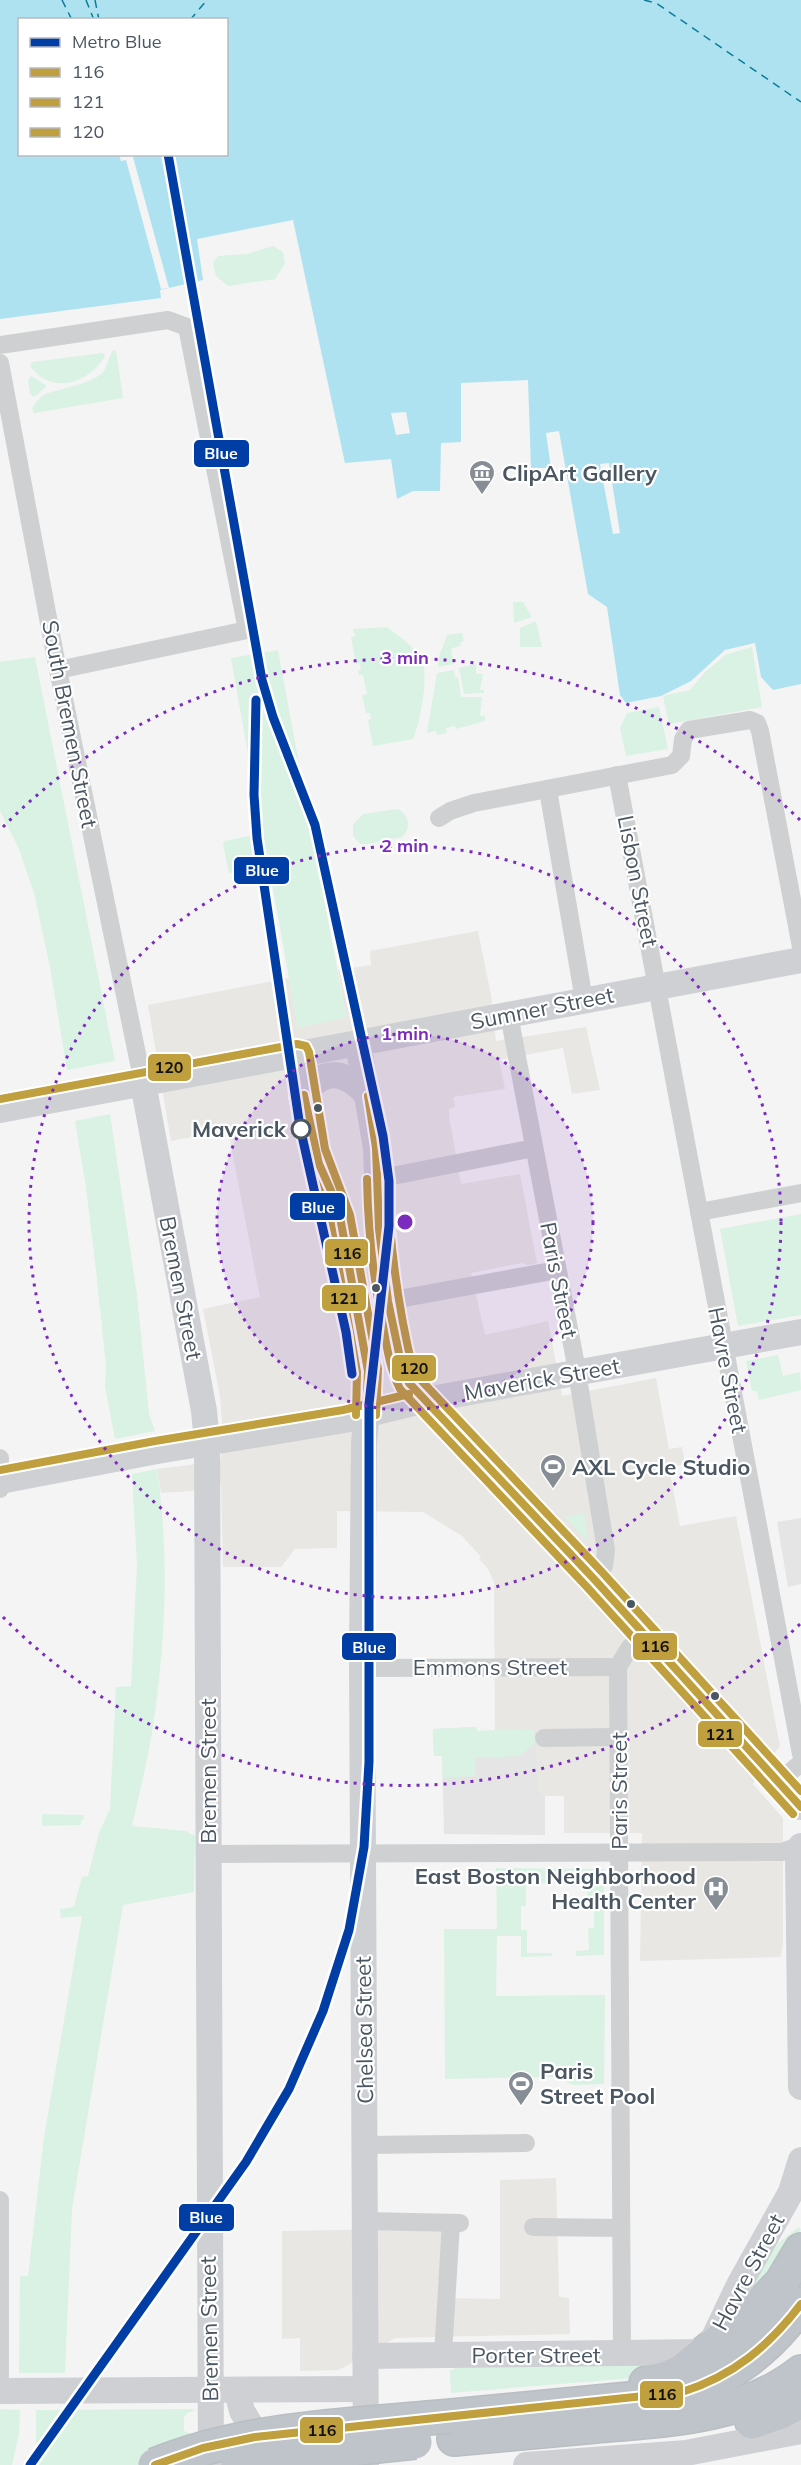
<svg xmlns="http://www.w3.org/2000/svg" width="801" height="2465" viewBox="0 0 801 2465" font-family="Mulish,sans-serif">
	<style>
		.commercial { fill: #e8e7e3 }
		.education { fill: #e6e5e6 }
		.green { fill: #d9f2e3 }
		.water { fill: #aee2f0; fill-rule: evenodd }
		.pier { fill: #f4f4f4 }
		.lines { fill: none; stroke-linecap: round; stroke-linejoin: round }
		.ferry { stroke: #0c7c9b; stroke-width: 1.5; stroke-dasharray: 8 6; stroke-linecap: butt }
		.highway-casing { stroke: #b9bec3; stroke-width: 36 }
		.street { stroke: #ced0d2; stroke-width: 18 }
		.secondary { stroke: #ced0d4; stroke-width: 26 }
		.highway { stroke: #bec4c9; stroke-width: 33 }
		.highway-bridge-casing { stroke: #b9bec3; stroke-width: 36; stroke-linecap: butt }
		.highway-bridge { stroke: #bec4c9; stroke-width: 33 }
		.bus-1-casing { stroke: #fff; stroke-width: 12 }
		.bus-2-casing { stroke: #fff; stroke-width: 12 }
		.bus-3-casing { stroke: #fff; stroke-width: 12 }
		.bus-1 { stroke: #c09f3f; stroke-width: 8 }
		.bus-2 { stroke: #c09f3f; stroke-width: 8 }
		.bus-3 { stroke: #c09f3f; stroke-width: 8 }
		.metro-1-casing { stroke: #fff; stroke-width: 14 }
		.metro-1 { stroke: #003da5; stroke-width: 9 }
		.ring { fill: none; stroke: #7b2cbf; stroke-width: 3; stroke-dasharray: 3 6 }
		.bus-dot { fill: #4a5661; stroke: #fff; stroke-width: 2 }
		.stop-dot { fill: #fff; stroke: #4a5661; stroke-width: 3 }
		.labels { text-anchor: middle; stroke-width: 4.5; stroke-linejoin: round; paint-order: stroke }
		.poi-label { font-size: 22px; font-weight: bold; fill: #4a5661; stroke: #fff; text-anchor: start }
		.street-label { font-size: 22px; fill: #4a5661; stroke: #fff }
		.stop-label { font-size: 22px; font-weight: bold; fill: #4a5661; stroke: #fff; text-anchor: end }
		.centre { fill: #7b2cbf; stroke: #fff; stroke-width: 3 }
		.ring-label { font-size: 18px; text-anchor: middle; font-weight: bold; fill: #7b2cbf; stroke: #fff; stroke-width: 4.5; stroke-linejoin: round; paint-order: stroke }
		.line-badge { stroke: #fff; stroke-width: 2 }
		.badge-label { font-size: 16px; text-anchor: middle; font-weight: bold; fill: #fff }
		.pale-badge-label { font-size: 16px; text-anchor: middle; font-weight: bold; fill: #111 }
	</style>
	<rect width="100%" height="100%" fill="#f4f4f4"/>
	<g class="commercial">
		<polygon points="478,931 491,995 496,1041 586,1027 600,1090 572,1094 563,1048 499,1060 505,1089 453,1097 455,1107 449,1109 449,1116 461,1184 520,1174 537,1263 528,1265 522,1263 471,1273 485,1335 548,1321 562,1396 656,1378 669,1449 682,1447 685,1464 669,1468 680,1526 736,1516 780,1746 753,1784 783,1818 783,1942 781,1957 640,1961 642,1833 564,1833 564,1796 545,1796 538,1790 537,1729 495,1731 494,1582 488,1569 479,1559 481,1557 462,1536 423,1512 337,1511 337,1548 295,1549 281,1567 223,1567 221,1485 193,1491 161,1493 157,1469 190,1465 221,1458 222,1422 220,1396 203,1309 260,1297 228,1130 171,1141 148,1005 289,978 298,1028 346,1017 338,970 371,965 370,951"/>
		<polygon points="556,2178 559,2297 569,2298 570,2334 395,2338 339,2370 300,2371 300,2338 282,2339 282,2231 447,2228 445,2298 500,2299 500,2180"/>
	</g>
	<g class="education">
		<polygon points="801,1518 801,1584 788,1587 777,1522"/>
		<polygon points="477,1727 477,1731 537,1729 538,1790 545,1796 545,1835 444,1834 442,1756 434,1756 433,1729"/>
	</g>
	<g class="green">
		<polygon points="273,246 283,252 285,263 275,279 228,286 216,276 213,263 218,256 247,254"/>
		<path d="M116 350 123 398 34 413 32 408C36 403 40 396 46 394 58 389 99 383 105 369 107 364 110 357 112 351Z"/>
		<path d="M103 353 105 356C89 383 52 396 30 366L32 362Z"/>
		<polygon points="31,376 47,386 34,397 30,394 28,380"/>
		<polygon points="513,602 523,602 532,617 514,623"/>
		<polygon points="536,621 542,647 520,647 520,628"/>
		<path d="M387 627C398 636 420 650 423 664 428 681 420 723 413 739L373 746 368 720 371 719 370 713H366L362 695 367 694 363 675H359L358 671 361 669 360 663 356 664 351 637 355 636 353 629Z"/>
		<polygon points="462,633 464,641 460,642 461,645 451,649 454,664 438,667 439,656 447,635"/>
		<polygon points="752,647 762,707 669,724 663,696 690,690 706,671 727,654"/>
		<polygon points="278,650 346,1017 298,1028 269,867 229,873 223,844 225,841 262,833 231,658"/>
		<polygon points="35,657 115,1061 67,1070 50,967 34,893 19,849 0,811 0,662"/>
		<polygon points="476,664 476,674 483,674 480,690 484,690 484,693 464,694 459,668"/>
		<polygon points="454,670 455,678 458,677 461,697 482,697 480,716 485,716 485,721 456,729 455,726 446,728 447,733 437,735 436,731 427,733 437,673"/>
		<polygon points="659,707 668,749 626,756 620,728 627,713"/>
		<path d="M398 809C409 816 412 827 402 837L367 844H360L353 836V824L363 814Z"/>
		<polygon points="110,1114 137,1295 149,1414 155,1431 115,1439 105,1387 106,1366 96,1270 86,1187 75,1121"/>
		<polygon points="801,1214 801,1315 738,1326 720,1229"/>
		<polygon points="778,1355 783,1376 800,1372 801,1390 759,1400 757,1391 752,1391 746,1361"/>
		<path d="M157 1469C169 1552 166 1636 154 1719 149 1755 140 1790 132 1826L186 1831 195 1836 194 1892 123 1905 72 2209 65 2373H19L20 2276H28L44 2137 82 1916 61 1918 60 1909 74 1907 82 1877 88 1876 99 1833 110 1809 116 1687 131 1686 137 1565 132 1474Z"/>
		<polygon points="584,1513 588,1541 565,1517"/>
		<polygon points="477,1727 477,1731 534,1729 535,1743 520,1756 475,1758 475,1776 443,1778 442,1756 434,1756 433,1729"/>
		<polygon points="42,1814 84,1815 84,1819 81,1820 81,1825 42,1826"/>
		<polygon points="496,1868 604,1869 604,1955 576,1956 576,1951 589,1950 588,1928 594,1928 594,1907 588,1907 587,1883 571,1884 571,1878 548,1878 548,1883 526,1884 526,1906 521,1906 521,1930 527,1930 527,1953 552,1953 552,1956 521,1957 521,1936 497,1936 496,1996 605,1995 604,2084 573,2085 555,2077 445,2079 444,1929 497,1929"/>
		<polygon points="799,2227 801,2230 791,2251 736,2317 769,2250"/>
		<polygon points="647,2364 650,2375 645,2377 451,2393 450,2371 456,2368 457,2365"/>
		<polygon points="0,2409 20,2410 19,2434 12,2465 0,2465"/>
		<polygon points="192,2409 194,2411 187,2413 184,2417 184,2431 191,2434 191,2465 36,2465 36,2410"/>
	</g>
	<path class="water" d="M0 0H801V684L773 690 761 677 755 643 725 650 691 681 661 696 626 703 620 695 607 607 588 594 559 431 546 433 551 468H531L528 380 461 383V442L441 443 440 491H413L397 499 391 459 345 463 293 220 197 239 203 280 160 290 161 298 0 319ZM20 20H226V154H20Z"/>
	<g class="pier">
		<polygon points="119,155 141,155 133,157 169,288 161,289 126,160 121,161"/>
		<polygon points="406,412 410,433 396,435 391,413"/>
		<polygon points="609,463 620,533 613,534 600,464"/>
	</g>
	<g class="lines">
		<g class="ferry">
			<polyline points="62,0 72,20"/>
			<polyline points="86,0 94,20"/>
			<polyline points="95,0 99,20"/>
			<polyline points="644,0 656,3 801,102"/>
			<polyline points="190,20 207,0"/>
		</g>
		<defs>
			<g id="highway">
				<polyline points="646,2383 667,2378 681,2372 750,2316 782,2282 801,2250"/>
				<path d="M452 2416 660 2396C719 2390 768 2351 801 2304"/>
				<polyline points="752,2422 781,2412 801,2401"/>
				<path d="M454 2439C501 2435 548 2430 596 2426 666 2420 743 2418 801 2372"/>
			</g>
		</defs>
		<use href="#highway" class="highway-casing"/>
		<g class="street">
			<polyline points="0,345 168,320 187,327 247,630 58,670"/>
			<polyline points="0,363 55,655 143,1083"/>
			<polyline points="617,775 801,1754"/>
			<polyline points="548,790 584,1000"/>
			<polyline points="439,818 450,811 474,803 672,765 681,756 683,739 689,730 750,720 757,723 760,731 801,947"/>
			<polyline points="509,1015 575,1360 606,1550 604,1566 594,1579"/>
			<polyline points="377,1179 534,1148"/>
			<polyline points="699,1212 801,1193"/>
			<polyline points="388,1301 557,1270"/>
			<polyline points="0,1458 0,1489"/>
			<polyline points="362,1668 618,1667"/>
			<polyline points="544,1738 618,1737"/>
			<polyline points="778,1782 801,1763"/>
			<polyline points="208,1854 782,1852 801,1845"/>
			<polyline points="365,2145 526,2143"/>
			<polyline points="0,2200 0,2391"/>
			<polyline points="365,2221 460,2223"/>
			<polyline points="533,2227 621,2228"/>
			<polyline points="622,2354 618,1667 630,1647 644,1634"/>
			<polyline points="443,2355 451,2223"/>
		</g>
		<g class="secondary">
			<polyline points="358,1043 376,1148 379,1229 388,1301 401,1363 404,1375 416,1391 594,1579 801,1807"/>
			<path d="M299 1054C306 1091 307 1129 319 1165 325 1183 336 1198 340 1217L369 1382 364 1444 362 1654 366 2465"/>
			<polyline points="143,1083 204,1411 207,1443 211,2465"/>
			<path d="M304 1095C324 1065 347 1072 368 1096"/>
			<polyline points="0,1110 801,960"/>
			<polyline points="0,1481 157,1451 345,1420 426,1400 801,1332"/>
			<polyline points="801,1846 798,1855 801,2087"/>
			<polyline points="365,2356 707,2352 739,2285 791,2192 801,2160"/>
			<polyline points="0,2391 365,2389"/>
			<polyline points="237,2391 242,2411 265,2449"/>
			<polyline points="526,2465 686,2453 801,2431"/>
		</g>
		<use href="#highway" class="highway"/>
		<defs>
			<g id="highway-bridge">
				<path d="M155 2465C248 2427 353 2425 452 2416"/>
				<polyline points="238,2465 286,2456 415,2442"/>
			</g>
		</defs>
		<use href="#highway-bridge" class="highway-bridge-casing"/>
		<use href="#highway-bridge" class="highway-bridge"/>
		<defs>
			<g id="bus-1">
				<polyline points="304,1095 319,1164 337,1204 340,1217 368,1371 366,1415"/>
				<polyline points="368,1096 376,1148 379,1229 388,1301 401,1363 409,1383 594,1579 801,1807"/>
				<path d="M155 2465 203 2448 255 2437 682 2392C733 2376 769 2346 801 2304"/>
			</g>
			<g id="bus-2">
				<polyline points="294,1097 309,1167 327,1207 330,1219 357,1372 356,1415"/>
				<path d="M367 1179C368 1229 373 1278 383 1326 387 1348 390 1369 400 1389L586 1586 793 1814"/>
			</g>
			<g id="bus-3">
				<polyline points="0,1099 297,1044 306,1046 309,1052 325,1149 350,1215 378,1369 376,1415"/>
				<path d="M387 1179C389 1227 394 1275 403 1323 407 1341 409 1360 418 1377L602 1572 801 1791"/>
				<polyline points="0,1470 155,1441 343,1410 409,1394"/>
			</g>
		</defs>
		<use href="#bus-1" class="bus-1-casing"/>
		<use href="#bus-2" class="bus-2-casing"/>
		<use href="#bus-3" class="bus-3-casing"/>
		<use href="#bus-1" class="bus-1"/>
		<use href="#bus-2" class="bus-2"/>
		<use href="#bus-3" class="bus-3"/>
		<defs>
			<g id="metro-1">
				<polyline points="256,700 254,795 257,838 300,1127 346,1332 352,1374"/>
				<polyline points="30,2465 246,2162 289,2089 323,2011 349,1930 364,1847 369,1762 369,1404 389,1226 389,1181 383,1136 315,825 273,717 262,680 168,154"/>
			</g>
		</defs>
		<use href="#metro-1" class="metro-1-casing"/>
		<use href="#metro-1" class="metro-1"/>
	</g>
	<circle cx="405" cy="1222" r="188" fill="#7b2cbf" fill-opacity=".12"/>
	<g class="ring">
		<circle cx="405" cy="1222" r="188"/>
		<circle cx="405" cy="1222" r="376"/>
		<path d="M800 1624A564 564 0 0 1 3 1617M3 827A564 564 0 0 1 800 820"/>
	</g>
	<defs>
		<symbol id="museum-pin" viewBox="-11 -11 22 30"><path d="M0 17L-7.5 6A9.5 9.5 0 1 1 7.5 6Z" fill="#868d94" stroke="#fff"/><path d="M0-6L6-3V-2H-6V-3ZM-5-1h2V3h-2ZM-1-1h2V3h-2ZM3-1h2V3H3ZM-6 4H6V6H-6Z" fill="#fff"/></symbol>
		<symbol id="stadium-pin" viewBox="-11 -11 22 30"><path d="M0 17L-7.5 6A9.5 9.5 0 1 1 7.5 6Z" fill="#868d94" stroke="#fff"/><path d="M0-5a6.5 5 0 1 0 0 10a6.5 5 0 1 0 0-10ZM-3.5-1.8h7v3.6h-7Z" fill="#fff"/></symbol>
		<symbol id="hospital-pin" viewBox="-11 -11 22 30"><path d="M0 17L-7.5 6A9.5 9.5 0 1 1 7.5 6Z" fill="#868d94" stroke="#fff"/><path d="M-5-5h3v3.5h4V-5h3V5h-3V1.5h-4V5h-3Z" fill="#fff"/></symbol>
	</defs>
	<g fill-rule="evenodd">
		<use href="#museum-pin" x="467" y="458" width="30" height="40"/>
		<use href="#stadium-pin" x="538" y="1452" width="30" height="40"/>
		<use href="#hospital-pin" x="701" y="1874" width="30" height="40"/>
		<use href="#stadium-pin" x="506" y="2069" width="30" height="40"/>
	</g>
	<g class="bus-dot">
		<circle cx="318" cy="1108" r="5"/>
		<circle cx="376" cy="1288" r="5"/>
		<circle cx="631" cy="1604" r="5"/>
		<circle cx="715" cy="1696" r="5"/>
	</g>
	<circle class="stop-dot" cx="301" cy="1129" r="9"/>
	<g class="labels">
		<g class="poi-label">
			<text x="502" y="481">ClipArt Gallery</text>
			<text x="572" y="1475">AXL Cycle Studio</text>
			<text x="696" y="1884" text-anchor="end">East Boston Neighborhood<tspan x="696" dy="25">Health Center</tspan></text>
			<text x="540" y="2079">Paris<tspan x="540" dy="25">Street Pool</tspan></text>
		</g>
		<g class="street-label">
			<text transform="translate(70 724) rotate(79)" y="8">South Bremen Street</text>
			<text transform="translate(638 881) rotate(79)" y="8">Lisbon Street</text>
			<text transform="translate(542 1008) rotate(-11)" y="8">Sumner Street</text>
			<text transform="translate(559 1280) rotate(79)" y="8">Paris Street</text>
			<text transform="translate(181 1288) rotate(79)" y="8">Bremen Street</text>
			<text transform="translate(728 1370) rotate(79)" y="8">Havre Street</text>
			<text transform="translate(542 1379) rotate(-10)" y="8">Maverick Street</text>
			<text x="490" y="1675">Emmons Street</text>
			<text transform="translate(208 1771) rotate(-90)" y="8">Bremen Street</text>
			<text transform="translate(619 1791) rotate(-90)" y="8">Paris Street</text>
			<text transform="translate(364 2030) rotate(-91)" y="8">Chelsea Street</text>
			<text transform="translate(748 2272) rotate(-62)" y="8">Havre Street</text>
			<text transform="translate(209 2329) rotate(-91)" y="8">Bremen Street</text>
			<text x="536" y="2363">Porter Street</text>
		</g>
		<g class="stop-label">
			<text x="286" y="1137">Maverick</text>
		</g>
	</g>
	<circle cx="405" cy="1222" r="9" class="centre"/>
	<g class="ring-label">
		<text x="405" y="664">3 min</text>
		<text x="405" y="852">2 min</text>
		<text x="405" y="1040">1 min</text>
	</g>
	<g class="line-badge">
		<rect x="193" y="439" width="57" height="29" rx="6" fill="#003da5"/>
		<rect x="233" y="856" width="57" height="29" rx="6" fill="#003da5"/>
		<rect x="147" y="1053" width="45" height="29" rx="6" fill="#c09f3f"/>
		<rect x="289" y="1192" width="57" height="29" rx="6" fill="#003da5"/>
		<rect x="324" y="1238" width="45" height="29" rx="6" fill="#c09f3f"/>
		<rect x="321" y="1284" width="46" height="28" rx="6" fill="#c09f3f"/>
		<rect x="391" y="1354" width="46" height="28" rx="6" fill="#c09f3f"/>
		<rect x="632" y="1632" width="46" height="29" rx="6" fill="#c09f3f"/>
		<rect x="341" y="1632" width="56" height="29" rx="6" fill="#003da5"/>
		<rect x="697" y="1720" width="46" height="28" rx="6" fill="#c09f3f"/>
		<rect x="178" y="2203" width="57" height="29" rx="6" fill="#003da5"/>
		<rect x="639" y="2380" width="45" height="29" rx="6" fill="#c09f3f"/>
		<rect x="299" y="2416" width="45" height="28" rx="6" fill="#c09f3f"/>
	</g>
	<g class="badge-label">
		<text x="221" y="459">Blue</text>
		<text x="262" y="876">Blue</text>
		<text x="318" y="1213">Blue</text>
		<text x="369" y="1653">Blue</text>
		<text x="206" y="2223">Blue</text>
	</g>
	<g class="pale-badge-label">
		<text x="169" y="1073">120</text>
		<text x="347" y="1259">116</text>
		<text x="344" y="1304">121</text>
		<text x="414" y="1374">120</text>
		<text x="655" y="1652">116</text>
		<text x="720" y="1740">121</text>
		<text x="662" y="2400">116</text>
		<text x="322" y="2436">116</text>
	</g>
	<rect x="18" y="18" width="210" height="138" fill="#ffffff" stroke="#b7bbc0" stroke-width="1.5"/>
	<rect x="30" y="38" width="30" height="9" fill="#003da5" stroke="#b7bbc0" stroke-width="1.5"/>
	<text x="72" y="48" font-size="18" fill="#4a5661">Metro Blue</text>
	<rect x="30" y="68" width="30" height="9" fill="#c09f3f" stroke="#b7bbc0" stroke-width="1.5"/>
	<text x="72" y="78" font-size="18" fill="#4a5661">116</text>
	<rect x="30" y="98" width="30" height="9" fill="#c09f3f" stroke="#b7bbc0" stroke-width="1.5"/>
	<text x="72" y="108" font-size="18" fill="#4a5661">121</text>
	<rect x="30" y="128" width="30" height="9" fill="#c09f3f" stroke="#b7bbc0" stroke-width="1.5"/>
	<text x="72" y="138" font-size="18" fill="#4a5661">120</text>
</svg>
